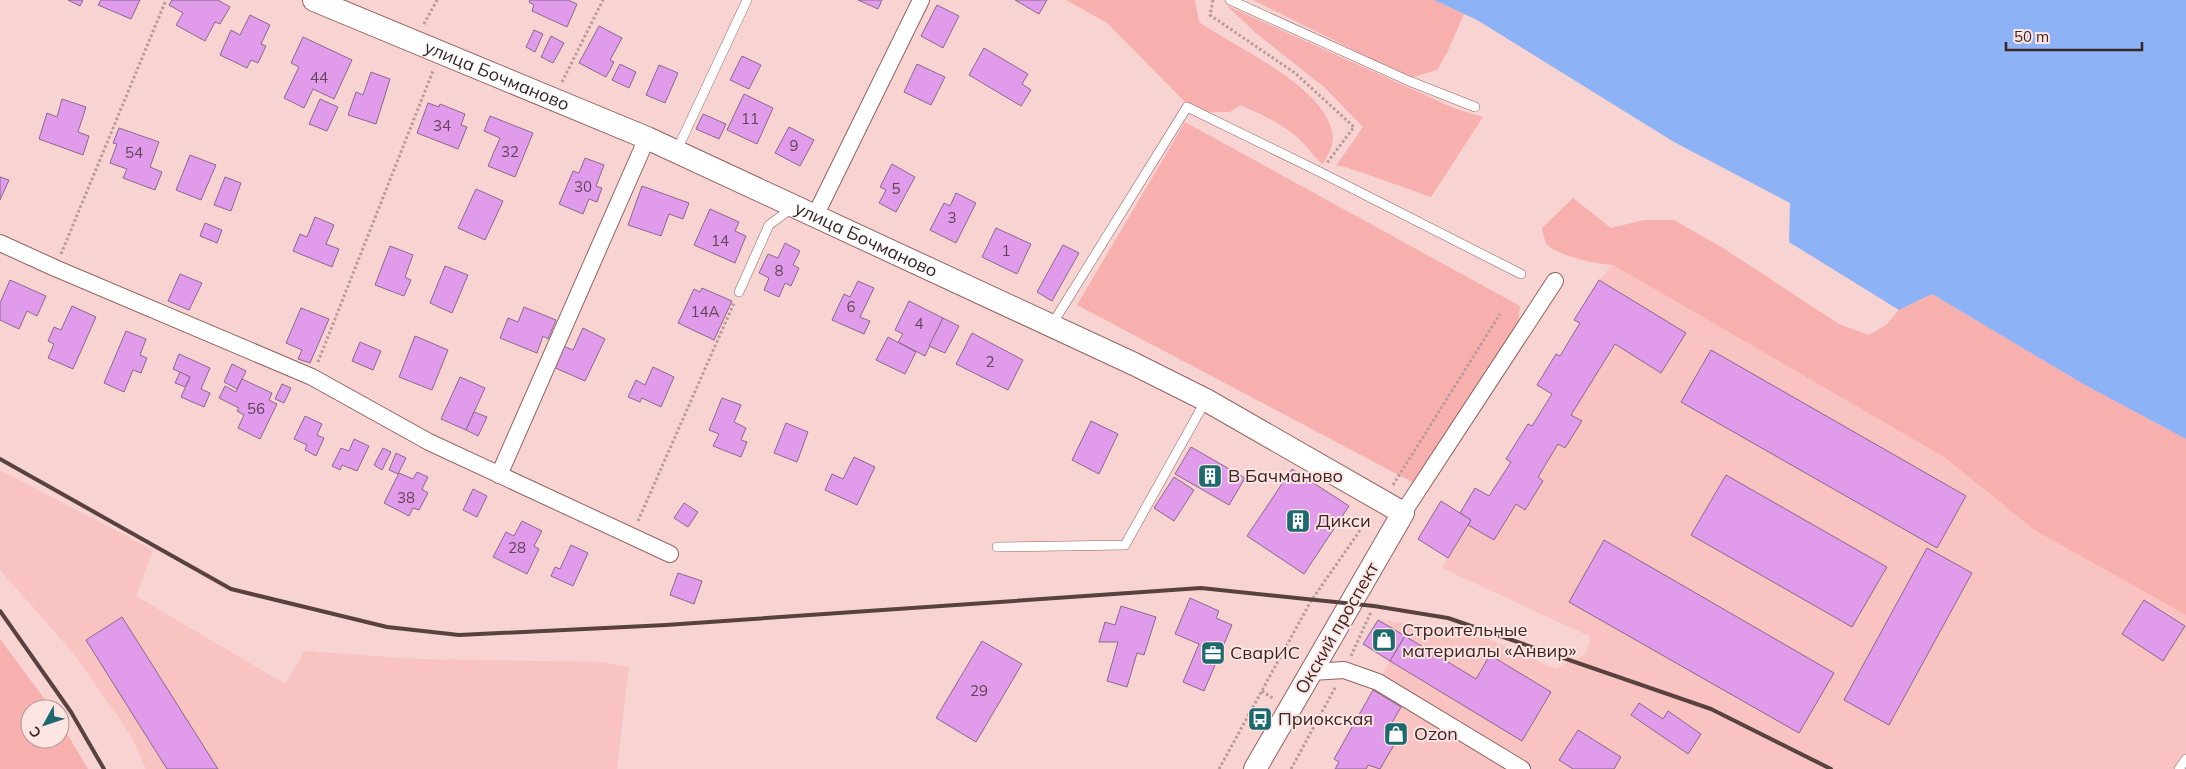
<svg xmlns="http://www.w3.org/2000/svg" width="2186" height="769" viewBox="0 0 2186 769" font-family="Mulish,sans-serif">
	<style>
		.built { fill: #f8c3c0 }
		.green { fill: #f7b0ad }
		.water { fill: #8db2f5 }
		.building { fill: #e09bea; stroke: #89698d }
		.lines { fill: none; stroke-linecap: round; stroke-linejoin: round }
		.service-casing { stroke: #956260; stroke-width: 10 }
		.minor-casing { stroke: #956260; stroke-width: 18 }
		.secondary-casing { stroke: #956260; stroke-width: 24 }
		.path { stroke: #b89a97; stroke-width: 3; stroke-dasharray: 2.5 2.5; stroke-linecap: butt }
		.service { stroke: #fff; stroke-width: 9 }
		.minor { stroke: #fff; stroke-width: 16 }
		.secondary { stroke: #fff; stroke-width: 22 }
		.rail { stroke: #58413f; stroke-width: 4 }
		.labels { text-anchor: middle; stroke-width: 4; stroke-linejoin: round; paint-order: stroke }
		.number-label { font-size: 15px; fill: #644356 }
		.street-label { font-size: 18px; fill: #3b2625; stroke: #fce4e2 }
		.poi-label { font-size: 18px; fill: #3b2625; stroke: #fce4e2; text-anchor: start }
	</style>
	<rect width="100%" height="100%" fill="#f7d4d1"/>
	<g class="built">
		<polygon points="1613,265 1944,457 2036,531 2186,615 2186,769 1335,769 1339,762 1334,759 1390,661 1363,644 1378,620 1415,624 1489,639 1555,669 1586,654 1591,637 1442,568 1471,520 1460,513 1475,488 1490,496 1510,462 1506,459 1528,424 1532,426 1552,395 1537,385 1556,354 1560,356 1580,323 1574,320 1599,280"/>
		<polygon points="0,470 153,550 136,596 285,684 305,651 419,659 602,662 629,667 617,769 146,769 130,734 74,654 0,570"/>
	</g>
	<g class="green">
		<path d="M1066 0H1195L1199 22C1236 48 1322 85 1332 131 1335 143 1329 154 1323 164 1312 156 1306 144 1296 136 1280 123 1259 113 1240 105L1230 112H1207L1185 102 1107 23Z"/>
		<polygon points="1253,0 1434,0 1464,14 1447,53 1437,70 1410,78"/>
		<polygon points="1226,5 1456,109 1483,117 1431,197 1346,167 1336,166 1363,127 1324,87 1257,34"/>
		<polygon points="1185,122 1520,306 1518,325 1414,483 1077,305"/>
		<path d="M1573 198 1611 228 1644 220H1674L1723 248 1839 324 1869 335 1886 325 1899 310 1932 294 2085 385 2186 439V615L2036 531 1944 457 1613 265C1598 264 1555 256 1546 243 1544 239 1543 232 1542 228Z"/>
		<polygon points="0,639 52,709 30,709 30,739 60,739 60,722 88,769 0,769"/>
	</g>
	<polygon class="water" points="1434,0 2186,0 2186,439 2085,385 1932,294 1899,310 1789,242 1790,203 1674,142 1477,20"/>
	<g class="building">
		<polygon points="68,0 83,0 80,6"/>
		<polygon points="101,0 140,0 131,19 98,5"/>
		<polygon points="172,0 218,0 230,7 220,24 215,22 205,41 176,25 183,13 169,5"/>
		<polygon points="530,0 568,0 577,4 567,27 532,11 534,5 529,2"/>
		<polygon points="858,0 882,0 878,9"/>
		<polygon points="1015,0 1047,0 1039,14"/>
		<polygon points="937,5 959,16 943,48 921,36"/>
		<polygon points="250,15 270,25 261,44 266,46 258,63 251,60 247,68 220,55 231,30 240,35"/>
		<polygon points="599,26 622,38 610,60 614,62 606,77 579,63"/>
		<polygon points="534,30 543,34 535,52 526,47"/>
		<polygon points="551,36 564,43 553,63 541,57"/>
		<polygon points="303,37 352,60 334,99 313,89 304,108 284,98 299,67 291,63"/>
		<polygon points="984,48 1028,74 1022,84 1031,90 1021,106 969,75"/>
		<polygon points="742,56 761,65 749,89 730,80"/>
		<polygon points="620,64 636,72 629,88 612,80"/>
		<polygon points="917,64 945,77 931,105 904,92"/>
		<polygon points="659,65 678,73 665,103 646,95"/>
		<polygon points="371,72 390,79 376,124 348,115 356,92 363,95"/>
		<polygon points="744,94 773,108 757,144 727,130"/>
		<polygon points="62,99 86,107 78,132 89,136 83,155 39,139 47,113 57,117"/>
		<polygon points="320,99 338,107 327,131 309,124"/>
		<polygon points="428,103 439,107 440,104 465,114 461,125 467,127 458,149 417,133"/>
		<polygon points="703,114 726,124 719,139 696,129"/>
		<polygon points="490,116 533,133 515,177 488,166 500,138 484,131"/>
		<polygon points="789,127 814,140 800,166 775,153"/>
		<polygon points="119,128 159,142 150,167 162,172 155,190 123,178 127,169 110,163 117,144 113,143"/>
		<polygon points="190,155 216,165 201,200 176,190"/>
		<polygon points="585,158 604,165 596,186 602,188 597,202 589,199 583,214 559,204 573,171 579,173"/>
		<polygon points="892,164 915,177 896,212 879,203 886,190 880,187"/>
		<polygon points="0,177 9,180 0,200"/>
		<polygon points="225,177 241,183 231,211 214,205"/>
		<polygon points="642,186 689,203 683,219 669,214 661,236 628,225"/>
		<polygon points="476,189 503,201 485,240 458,228"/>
		<polygon points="956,193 976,203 956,243 930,230 944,203 950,206"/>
		<polygon points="710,209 739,222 735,231 746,236 735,263 694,245"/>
		<polygon points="315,217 334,225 326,244 339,249 332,267 293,251 300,234 307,237"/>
		<polygon points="205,223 222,230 217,243 200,236"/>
		<polygon points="996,228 1031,244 1017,274 982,257"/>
		<polygon points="785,243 800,251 793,265 799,268 791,286 785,283 779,297 764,290 769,278 759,273 768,254 778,258"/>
		<polygon points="1063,245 1079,253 1052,301 1037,292"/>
		<polygon points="390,246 413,255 405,277 411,280 404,296 375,285"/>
		<polygon points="445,266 468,275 452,313 430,303"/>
		<polygon points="180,274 202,283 189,310 168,301"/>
		<polygon points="10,280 46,296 37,316 27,311 19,329 0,320 0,303"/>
		<polygon points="1599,280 1686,333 1661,373 1615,344 1571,415 1582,421 1565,448 1558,444 1538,477 1543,481 1525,510 1516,504 1494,540 1468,525 1471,520 1460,513 1475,488 1489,496 1511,462 1506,459 1528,424 1532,426 1552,394 1537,385 1556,354 1560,356 1580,323 1574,320"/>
		<polygon points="858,281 874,288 860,317 870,321 864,334 832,320 844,294 850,297"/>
		<polygon points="702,288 732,301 714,340 678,323 694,289 700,292"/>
		<polygon points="909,301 943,318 925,356 898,342 903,334 895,330"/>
		<polygon points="72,306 96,317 73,369 48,358 54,344 48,341 54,327 61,330"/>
		<polygon points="524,307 556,320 548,339 543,336 537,353 500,338 508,318 518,322"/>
		<polygon points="301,308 329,319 310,363 298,359 302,350 286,343"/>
		<polygon points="943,318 959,326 945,353 929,346"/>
		<polygon points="583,328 605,339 585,381 551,366 561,345 573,350"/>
		<polygon points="126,331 146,339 140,355 147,358 141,373 133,370 124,392 104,383"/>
		<polygon points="972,333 1023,360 1008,390 956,364"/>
		<polygon points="415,336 448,350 432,390 399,377"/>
		<polygon points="888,337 916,352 905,374 876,360"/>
		<polygon points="360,342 381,351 373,370 352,361"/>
		<polygon points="1711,350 1966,496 1937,548 1681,402"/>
		<polygon points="179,354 210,368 201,389 210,393 204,407 181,397 190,377 173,369"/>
		<polygon points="232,364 246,371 237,389 224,382"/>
		<polygon points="653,367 674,377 661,407 642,398 640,402 628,397 636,380 645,385"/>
		<polygon points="180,372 190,377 185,387 175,383"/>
		<polygon points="460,377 485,388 466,430 441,419"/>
		<polygon points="242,379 272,393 269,400 277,404 260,439 238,428 244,415 237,411 239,408 219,398 225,386 236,392"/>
		<polygon points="282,384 291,388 284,403 275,399"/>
		<polygon points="722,398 741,405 734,422 746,428 741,440 747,442 741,457 713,446 719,434 709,430"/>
		<polygon points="474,412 487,417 478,436 466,430"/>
		<polygon points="305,416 322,424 317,435 324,438 316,456 305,450 307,445 294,439"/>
		<polygon points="1091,421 1118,434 1099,474 1072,460"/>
		<polygon points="786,423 808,432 797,462 774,453"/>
		<polygon points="354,439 369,446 357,471 342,465 340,470 332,466 341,448 349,451"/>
		<polygon points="1191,447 1245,478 1229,505 1175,474"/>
		<polygon points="383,448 391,452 382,470 374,465"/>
		<polygon points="396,453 406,458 398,474 389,470"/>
		<polygon points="854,457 875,467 857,505 825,490 832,474 843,479"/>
		<polygon points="1292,469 1349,506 1304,574 1247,536"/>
		<polygon points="417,472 428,477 422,489 428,493 419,510 413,508 409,516 384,503 399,473 413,479"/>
		<polygon points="1726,475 1887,567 1852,627 1691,535"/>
		<polygon points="1174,477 1194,490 1174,521 1154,508"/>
		<polygon points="473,489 487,496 477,517 463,510"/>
		<polygon points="1441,501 1471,520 1448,558 1418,539"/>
		<polygon points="684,503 698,512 688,527 674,518"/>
		<polygon points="522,521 542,531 534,546 539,549 527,574 493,557 506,532 514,536"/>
		<polygon points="1604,540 1834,673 1799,733 1569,602"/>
		<polygon points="571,545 588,553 573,586 551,576 555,567 560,569"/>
		<polygon points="1927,548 1972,573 1889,725 1844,700"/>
		<polygon points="678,573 702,581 694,604 670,595"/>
		<polygon points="1190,598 1219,611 1216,618 1232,625 1204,691 1183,682 1199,644 1175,634"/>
		<polygon points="2144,600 2185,626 2163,661 2122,634"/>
		<polygon points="1121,606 1156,617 1144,655 1137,653 1127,687 1107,681 1118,642 1099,642 1105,622 1115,625"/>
		<polygon points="122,617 218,769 167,769 86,640"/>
		<polygon points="1378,620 1405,636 1390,661 1363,644"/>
		<polygon points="1405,636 1476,679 1490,655 1551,692 1522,741 1390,661"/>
		<polygon points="982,641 1022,664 976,742 936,718"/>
		<polygon points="1373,690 1401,707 1390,726 1401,733 1380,769 1368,765 1366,769 1335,769 1339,762 1334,759"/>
		<polygon points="1639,703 1663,719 1668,711 1701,734 1688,754 1631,715"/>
		<polygon points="1578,730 1621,757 1614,769 1573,769 1559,760"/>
	</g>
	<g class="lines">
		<defs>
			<g id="service">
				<polyline points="1230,0 1409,81 1475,107"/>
				<polyline points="676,152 747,0"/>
				<polyline points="739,292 769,225 792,208"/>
				<polyline points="1051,326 1187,107 1320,172 1521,274"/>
				<polyline points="997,547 1125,545 1206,400"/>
				<polyline points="2179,769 2186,759"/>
			</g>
			<g id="minor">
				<polyline points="815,216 921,0"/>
				<polyline points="0,243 55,268 312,377 429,442 670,554"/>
				<polyline points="499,475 647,138"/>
				<polyline points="1403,513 1555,281"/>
				<polyline points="1312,672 1344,670 1378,682 1522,769"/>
			</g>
			<g id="secondary">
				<path id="s1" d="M314 0 647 138 1134 364 1206 400 1403 513 1255 769"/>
			</g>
		</defs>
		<use href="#service" class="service-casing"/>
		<use href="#minor" class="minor-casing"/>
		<use href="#secondary" class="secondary-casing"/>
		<g class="path">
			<polyline points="1213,0 1210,15 1295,73 1354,127 1327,163"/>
			<polyline points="424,24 437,0"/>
			<polyline points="562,82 603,0"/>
			<polyline points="61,254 166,0"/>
			<polyline points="318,362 433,71"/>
			<polyline points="1393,485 1500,314"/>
			<polyline points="638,521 734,303"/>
			<polyline points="1351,656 1371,612"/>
			<polyline points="1262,691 1274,699"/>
			<polyline points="1219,769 1311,601 1370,516"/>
			<polyline points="1291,769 1336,686"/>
		</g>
		<use href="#service" class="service"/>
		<use href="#minor" class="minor"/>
		<use href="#secondary" class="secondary"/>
		<g class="rail">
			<polyline points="0,459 231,589 387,627 459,635 666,625 1201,588 1374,606 1448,618 1711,709 1831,769"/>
			<polyline points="0,611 71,712 104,769"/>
		</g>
	</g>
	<defs>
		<symbol id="building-square" viewBox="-11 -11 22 22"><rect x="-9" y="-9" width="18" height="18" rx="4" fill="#1c696e" stroke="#fce4e2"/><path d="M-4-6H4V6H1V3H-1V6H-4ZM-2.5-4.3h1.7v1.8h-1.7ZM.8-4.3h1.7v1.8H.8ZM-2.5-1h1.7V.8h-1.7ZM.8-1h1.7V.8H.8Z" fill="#fff"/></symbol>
		<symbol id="shop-square" viewBox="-11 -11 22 22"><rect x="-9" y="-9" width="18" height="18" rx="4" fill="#1c696e" stroke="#fce4e2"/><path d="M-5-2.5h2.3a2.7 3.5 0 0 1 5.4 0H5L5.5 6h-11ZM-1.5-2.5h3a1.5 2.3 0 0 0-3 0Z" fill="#fff"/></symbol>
		<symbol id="office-square" viewBox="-11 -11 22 22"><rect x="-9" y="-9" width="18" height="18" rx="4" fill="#1c696e" stroke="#fce4e2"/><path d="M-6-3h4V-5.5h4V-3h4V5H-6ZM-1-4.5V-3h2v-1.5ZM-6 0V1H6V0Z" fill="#fff"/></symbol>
		<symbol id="bus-square" viewBox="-11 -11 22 22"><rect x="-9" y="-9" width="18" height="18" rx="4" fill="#1c696e" stroke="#fce4e2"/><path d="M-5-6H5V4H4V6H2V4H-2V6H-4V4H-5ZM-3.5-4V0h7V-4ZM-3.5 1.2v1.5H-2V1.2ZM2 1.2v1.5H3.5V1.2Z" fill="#fff"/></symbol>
	</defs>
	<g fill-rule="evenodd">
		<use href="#building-square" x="1196" y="462" width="28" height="28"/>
		<use href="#building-square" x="1284" y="507" width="28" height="28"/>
		<use href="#shop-square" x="1370" y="626" width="28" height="28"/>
		<use href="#office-square" x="1199" y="639" width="28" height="28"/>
		<use href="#bus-square" x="1246" y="705" width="28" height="28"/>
		<use href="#shop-square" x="1382" y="720" width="28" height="28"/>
	</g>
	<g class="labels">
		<g class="number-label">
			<text x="319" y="83">44</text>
			<text x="750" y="124">11</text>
			<text x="442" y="131">34</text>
			<text x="794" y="151">9</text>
			<text x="510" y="157">32</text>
			<text x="134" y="158">54</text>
			<text x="583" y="192">30</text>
			<text x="896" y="194">5</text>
			<text x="952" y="223">3</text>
			<text x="720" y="246">14</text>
			<text x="1006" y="256">1</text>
			<text x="779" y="276">8</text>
			<text x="851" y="312">6</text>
			<text x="705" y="317">14А</text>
			<text x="919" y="329">4</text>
			<text x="990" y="367">2</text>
			<text x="256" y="414">56</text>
			<text x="406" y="503">38</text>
			<text x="517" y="553">28</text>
			<text x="979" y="696">29</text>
		</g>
		<g class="street-label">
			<text dy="6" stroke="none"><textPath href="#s1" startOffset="198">улица Бочманово</textPath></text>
			<text dy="6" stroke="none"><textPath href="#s1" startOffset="602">улица Бочманово</textPath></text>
			<text transform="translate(1337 628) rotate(-60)" y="6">Окский проспект</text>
		</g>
		<g class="poi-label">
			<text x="1228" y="482">В Бачманово</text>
			<text x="1316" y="527">Дикси</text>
			<text x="1402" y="636">Строительные<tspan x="1402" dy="21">материалы «Анвир»</tspan></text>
			<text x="1230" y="659">СварИС</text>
			<text x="1278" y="725">Приокская</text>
			<text x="1414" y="740">Ozon</text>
		</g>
	</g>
	<g transform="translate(45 724) rotate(230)"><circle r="24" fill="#fce4e2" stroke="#af9896"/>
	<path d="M0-4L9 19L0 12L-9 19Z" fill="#1c696e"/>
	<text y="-8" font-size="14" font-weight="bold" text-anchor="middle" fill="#3b2625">С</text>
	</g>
	<path d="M2006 42v8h136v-8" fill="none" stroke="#3b2625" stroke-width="2.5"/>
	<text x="2014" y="42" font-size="15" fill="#3b2625" stroke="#fce4e2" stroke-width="4" paint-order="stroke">50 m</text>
</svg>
